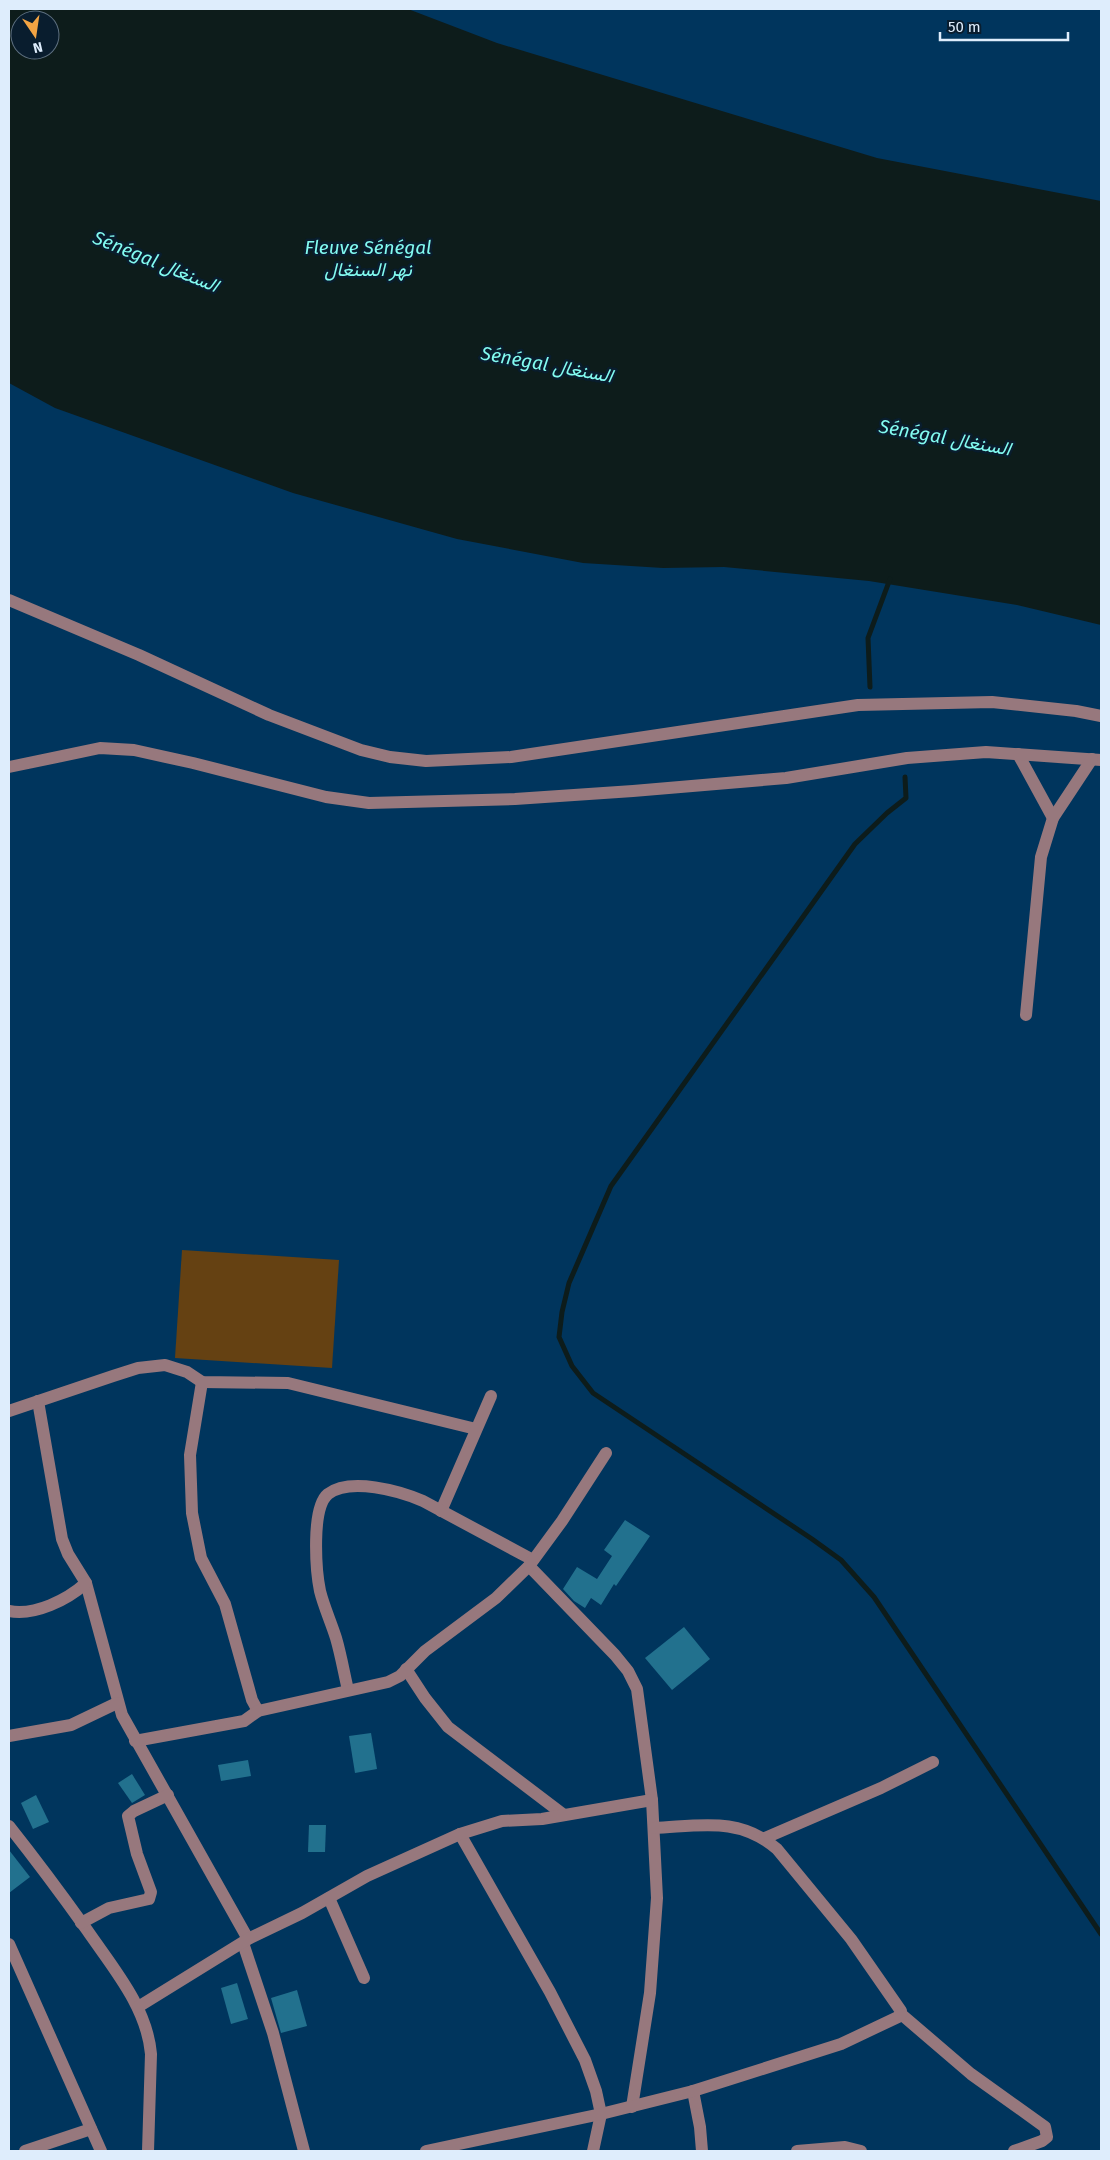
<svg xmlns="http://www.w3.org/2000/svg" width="1110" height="2160" viewBox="0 0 1110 2160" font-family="'Fira Sans',Vazirmatn,sans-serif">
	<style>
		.green { fill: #654112 }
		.water { fill: #0d1c1b; fill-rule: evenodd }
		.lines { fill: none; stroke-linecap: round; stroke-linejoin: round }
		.stream { stroke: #0d1c1b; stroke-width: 5 }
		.building { fill: #22718e }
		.minor { stroke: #97787d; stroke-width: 12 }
		.labels { text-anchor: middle; stroke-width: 5; stroke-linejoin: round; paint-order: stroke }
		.water-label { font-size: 19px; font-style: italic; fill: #83fbf1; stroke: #091d2e }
	</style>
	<rect width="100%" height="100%" fill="#00355d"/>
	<polygon class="green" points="182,1250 339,1260 332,1368 175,1358"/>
	<path class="water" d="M9 9H408L497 43 877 158 1101 201V625L1017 605 869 581 724 567 663 568 583 563 457 539 293 493 55 408 9 383ZM20 20H50V50H20Z"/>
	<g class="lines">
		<g class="stream">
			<polyline points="870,687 868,638 890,579"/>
			<polyline points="905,777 906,798 887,813 855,844 611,1186 569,1283 562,1312 559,1337 572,1366 593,1393 812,1539 841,1560 874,1597 1101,1934"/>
		</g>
	</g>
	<g class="building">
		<polygon points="625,1520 650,1536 616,1586 614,1584 601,1605 591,1598 585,1608 574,1601 563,1589 577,1567 597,1579 612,1556 604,1550"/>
		<polygon points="684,1627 710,1659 672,1690 645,1658"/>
		<polygon points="371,1733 377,1769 355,1773 349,1736"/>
		<polygon points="248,1760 251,1776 221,1781 218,1765"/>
		<polygon points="132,1774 145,1795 132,1803 118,1783"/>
		<polygon points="36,1795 49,1822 33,1829 21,1803"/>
		<polygon points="309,1825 326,1825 325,1852 308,1852"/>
		<polygon points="9,1850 30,1877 9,1893"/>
		<polygon points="237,1983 248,2019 231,2024 221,1988"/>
		<polygon points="297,1990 307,2026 281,2033 271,1998"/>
	</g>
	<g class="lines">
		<g class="minor">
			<polyline points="9,600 139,655 269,715 361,750 390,757 426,761 511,757 858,705 992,702 1076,711 1101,716"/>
			<polyline points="1018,754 1053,818"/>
			<polyline points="9,767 100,748 134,750 193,763 326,797 369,803 515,799 633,791 786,778 907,758 986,752 1101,760"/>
			<polyline points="1026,1015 1041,857 1053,818 1092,759"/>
			<polyline points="202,1382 190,1455 192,1513 201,1558 225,1604 252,1700 258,1711"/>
			<polyline points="38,1401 62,1539 68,1554 86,1583 122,1715 248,1939"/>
			<polyline points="9,1411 113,1376 138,1368 165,1365 187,1372 202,1382 288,1383 476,1429"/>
			<polyline points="441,1511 491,1396"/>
			<polyline points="529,1566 615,1655 628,1671 637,1689 652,1800 657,1898 650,1993 632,2107"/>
			<path d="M9 1611C35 1616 67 1600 86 1583"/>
			<polyline points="406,1669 425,1698 448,1727 564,1815"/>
			<path d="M348 1690C344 1673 341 1655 336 1638 331 1622 324 1607 320 1591 316 1571 311 1508 328 1494 350 1477 400 1491 423 1501L533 1560"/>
			<polyline points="9,1736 71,1725 117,1703"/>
			<polyline points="135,1741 244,1721 258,1711 388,1682 400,1676 425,1651 496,1598 529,1566 562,1521 606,1453"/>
			<path d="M9 1826C36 1860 62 1895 87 1930 113 1968 147 2007 151 2054L148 2151"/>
			<path d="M654 1828C700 1826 739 1816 777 1849L851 1939 901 2011V2014L971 2074 1045 2127 1047 2137 1042 2141 1014 2151"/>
			<polyline points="460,1834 550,1992 585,2060 596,2091 601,2114 593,2151"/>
			<polyline points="765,1838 881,1788 933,1762"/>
			<polyline points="329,1898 364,1978"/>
			<polyline points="81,1923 109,1908 149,1899 151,1892 137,1854 128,1816 134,1811 168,1795"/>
			<polyline points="243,1943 273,2033 304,2151"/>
			<polyline points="9,1944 101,2151"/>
			<polyline points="138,2007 248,1939 302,1913 367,1876 460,1834 502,1821 542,1819 652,1800"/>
			<polyline points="693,2091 700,2127 702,2151"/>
			<polyline points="25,2151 91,2129"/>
			<polyline points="426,2151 601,2114 693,2091 841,2044 898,2017 901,2014"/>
			<polyline points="797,2151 845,2147 861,2151"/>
		</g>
	</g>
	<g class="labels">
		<g class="water-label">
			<text x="368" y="254">Fleuve Sénégal<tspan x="368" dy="22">نهر السنغال</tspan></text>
			<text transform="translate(156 261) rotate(22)" y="7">Sénégal السنغال</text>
			<text transform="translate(547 364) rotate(10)" y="7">Sénégal السنغال</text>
			<text transform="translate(945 437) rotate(10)" y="7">Sénégal السنغال</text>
		</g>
	</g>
	<rect width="1110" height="2160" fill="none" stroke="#deedfc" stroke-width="20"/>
	<g transform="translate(35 35) rotate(167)"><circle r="24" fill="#091d2e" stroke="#5e7080"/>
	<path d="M0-4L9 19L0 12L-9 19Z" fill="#f3a443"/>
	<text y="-8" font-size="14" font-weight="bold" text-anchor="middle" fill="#deedfc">N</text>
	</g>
	<path d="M940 32v8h128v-8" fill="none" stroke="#deedfc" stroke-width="2.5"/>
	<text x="948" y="32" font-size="15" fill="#deedfc" stroke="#091d2e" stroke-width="4" paint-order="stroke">50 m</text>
</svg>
